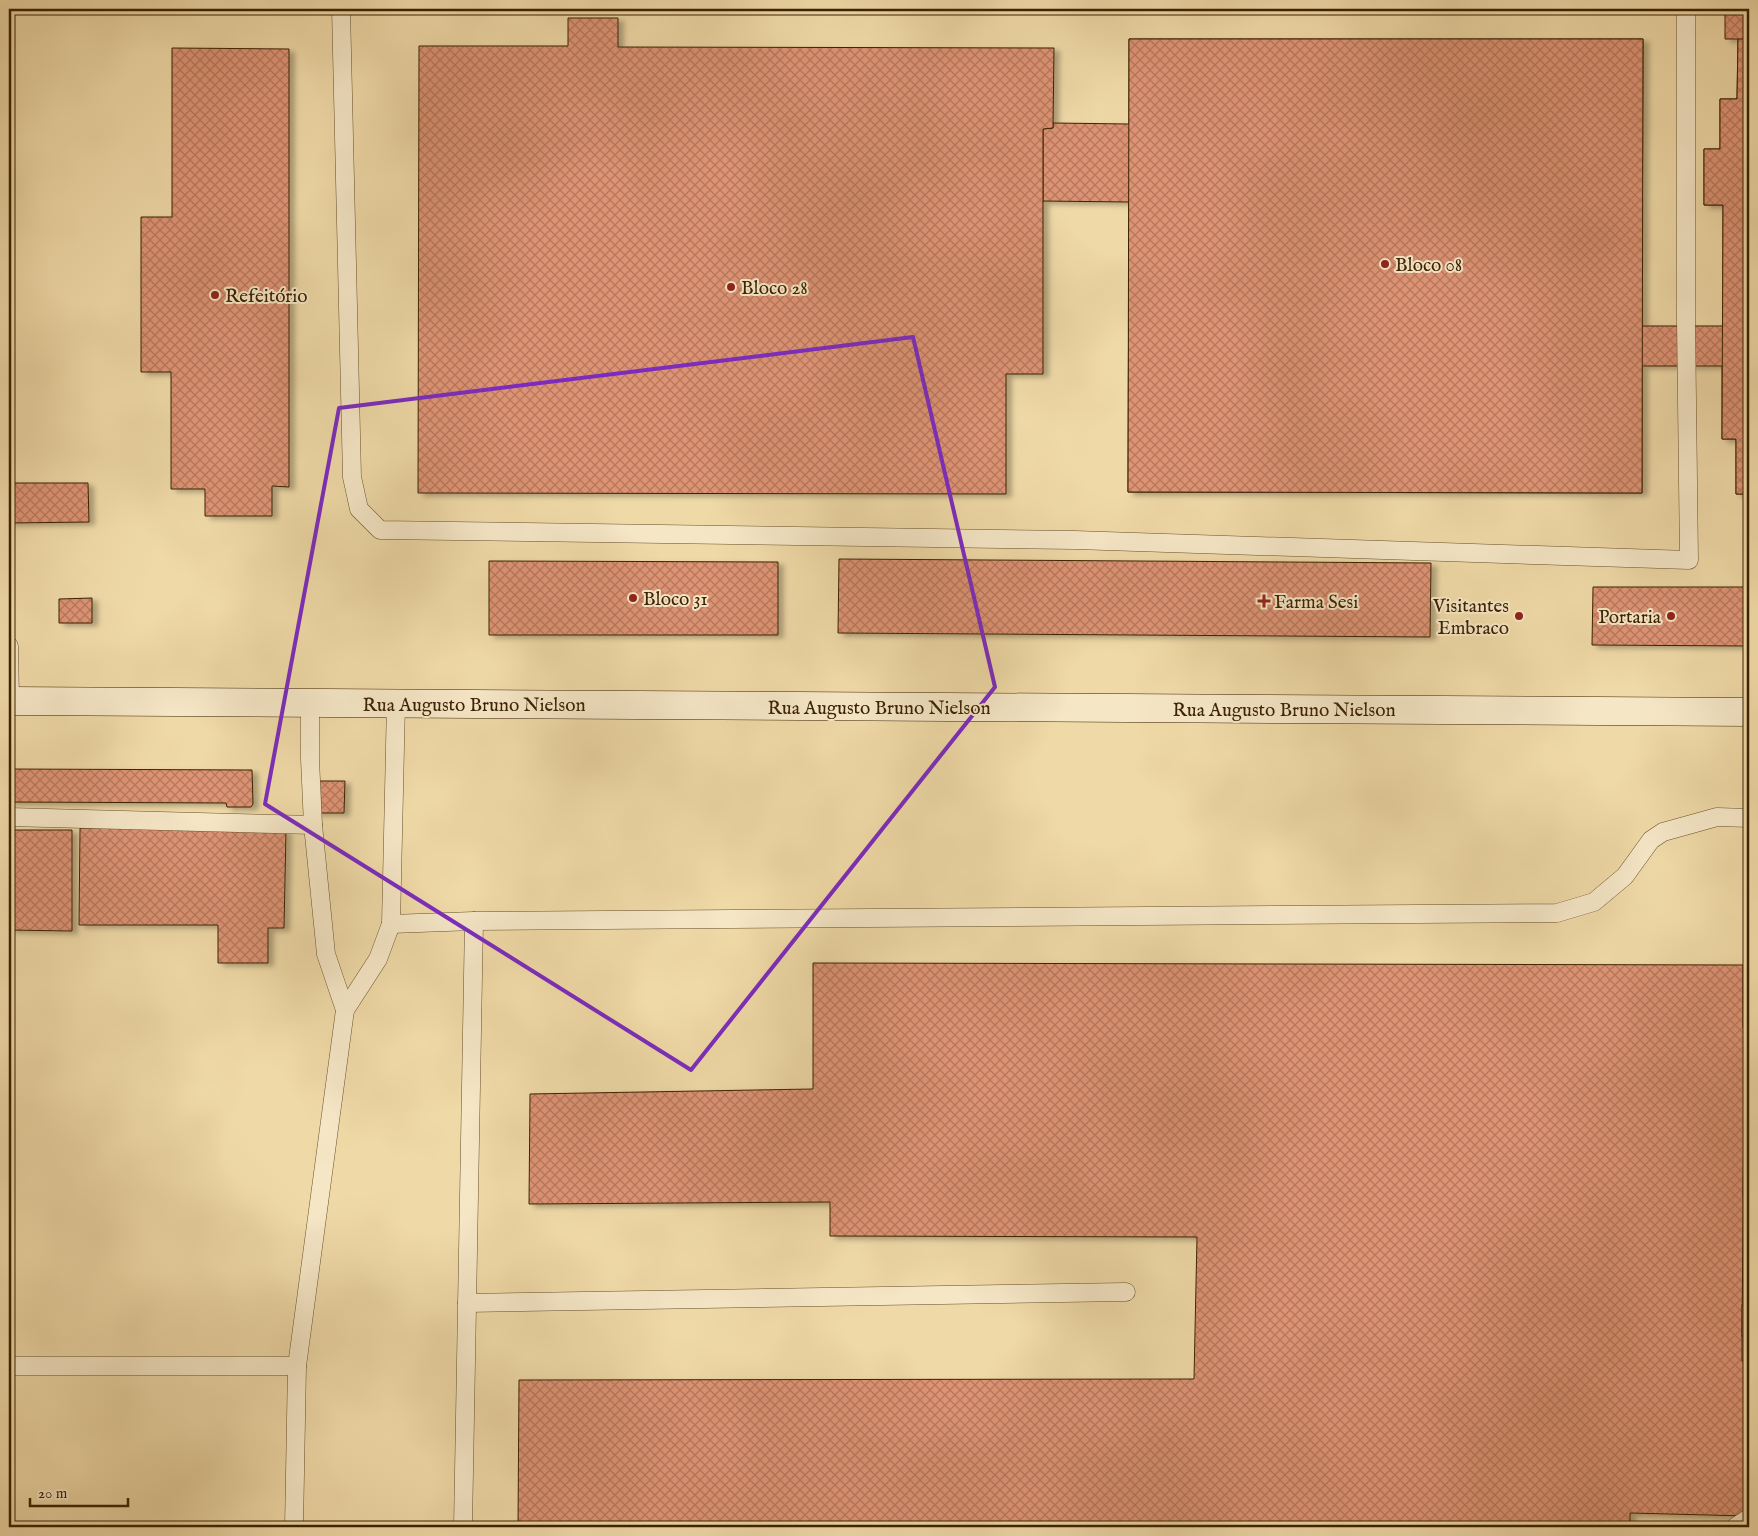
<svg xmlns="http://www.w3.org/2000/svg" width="1758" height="1536" viewBox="0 0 1758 1536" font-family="'IM FELL English',serif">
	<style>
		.building { fill: url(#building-cross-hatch); stroke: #3b2201; filter: url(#shadow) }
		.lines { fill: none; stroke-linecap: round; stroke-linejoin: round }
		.lane-casing { stroke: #68502a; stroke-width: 19 }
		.secondary-casing { stroke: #3b2201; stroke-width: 29 }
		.lane { stroke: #f5e6c6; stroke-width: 18 }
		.secondary { stroke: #f5e6c6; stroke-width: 28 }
		.marked { fill: none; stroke: #7b2cbf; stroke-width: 4; stroke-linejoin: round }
		.poi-dot { fill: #8f2418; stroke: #f5e6c6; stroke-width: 2 }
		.labels { text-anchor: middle; stroke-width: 4; stroke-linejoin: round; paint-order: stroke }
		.poi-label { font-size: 19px; fill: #3b2201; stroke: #f5e6c6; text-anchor: start }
		.street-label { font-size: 19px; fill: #3b2201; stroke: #f5e6c6 }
	</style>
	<defs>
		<pattern id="building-cross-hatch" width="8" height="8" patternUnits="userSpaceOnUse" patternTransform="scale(1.25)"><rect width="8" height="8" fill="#de9374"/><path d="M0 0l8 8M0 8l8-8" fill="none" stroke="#b5785d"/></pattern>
		<filter id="shadow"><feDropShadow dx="5.5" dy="3" stdDeviation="2.5" flood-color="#0004"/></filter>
	</defs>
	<rect width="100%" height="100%" fill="#efd9a7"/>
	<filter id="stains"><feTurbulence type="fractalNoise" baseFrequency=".004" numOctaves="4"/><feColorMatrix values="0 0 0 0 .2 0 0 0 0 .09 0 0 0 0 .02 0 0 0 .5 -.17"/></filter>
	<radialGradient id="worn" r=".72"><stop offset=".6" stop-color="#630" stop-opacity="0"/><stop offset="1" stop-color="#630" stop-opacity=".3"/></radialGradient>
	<g class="building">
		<polygon points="1725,9 1749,9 1749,494 1736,494 1736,439 1722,439 1722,366 1642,366 1642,493 1128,492 1129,202 1043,201 1043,129 1053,128 1053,123 1129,124 1129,39 1643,39 1642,326 1723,326 1723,205 1704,205 1704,149 1720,149 1720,99 1737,99 1738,39 1725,39"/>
		<polygon points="568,18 618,18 618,47 1054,48 1053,128 1043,129 1043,374 1006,374 1006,494 418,493 419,46 568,46"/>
		<polygon points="1129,39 1643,39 1642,493 1128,492"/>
		<polygon points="1738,39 1749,39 1749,494 1736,494 1736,439 1722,439 1723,205 1704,205 1704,149 1720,149 1720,99 1737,99"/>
		<polygon points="172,48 289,49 289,487 272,486 272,516 205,516 205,489 171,489 171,372 141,372 141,217 172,217"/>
		<polygon points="9,483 88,483 89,522 9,523"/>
		<polygon points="839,559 1431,563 1430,637 838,633"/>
		<polygon points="489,561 778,562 778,635 489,635"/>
		<polygon points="1593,587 1749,587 1749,646 1592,645"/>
		<polygon points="92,598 92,623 59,623 59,599"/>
		<polygon points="9,769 252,770 253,804 251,807 227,807 226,803 9,802"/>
		<polygon points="314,781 345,781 344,813 314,813"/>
		<polygon points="80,828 286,830 284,928 268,928 268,963 218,963 218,925 79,925"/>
		<polygon points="9,830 72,830 72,931 9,930"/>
		<polygon points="813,963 1743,965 1743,1027 1749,1027 1749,1101 1744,1101 1742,1336 1742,1361 1749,1361 1747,1516 1630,1513 1630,1527 518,1527 519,1380 1194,1379 1197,1237 830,1236 830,1202 529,1204 530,1094 813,1089"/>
		<polygon points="1744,1114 1749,1114 1749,1197 1743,1197"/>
		<rect x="1742" y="1305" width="7" height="31"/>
	</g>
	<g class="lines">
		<defs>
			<g id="lane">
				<polyline points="341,9 352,477 359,509 380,530 1075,540 1689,560 1686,321 1686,9"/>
				<polyline points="9,646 10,701"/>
				<polyline points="396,703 391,924 474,921 463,1527"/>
				<polyline points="9,817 313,825"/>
				<polyline points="474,921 1557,913 1594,902 1625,876 1651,840 1663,832 1717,817 1749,818"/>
				<polyline points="345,1010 378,959 391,924"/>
				<polyline points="467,1303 1126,1292"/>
				<polyline points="9,1366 297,1366"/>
				<polyline points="294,1527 297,1366 345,1010 326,954 313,825 310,759 310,703"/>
				<polyline points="1735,1527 1749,1518"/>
			</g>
			<polyline id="secondary" points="9,701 1749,712"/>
		</defs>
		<use href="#lane" class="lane-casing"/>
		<use href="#secondary" class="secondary-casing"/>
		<use href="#lane" class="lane"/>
		<use href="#secondary" class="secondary"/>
	</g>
	<path class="marked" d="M913 337 995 687 691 1070 265 804 339 408Z"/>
	<g class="poi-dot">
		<circle cx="1385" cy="264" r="5"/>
		<circle cx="731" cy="287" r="5"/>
		<circle cx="215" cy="295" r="5"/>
		<circle cx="633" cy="598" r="5"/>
		<path d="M1261.5 593.5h5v5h5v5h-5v5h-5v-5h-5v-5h5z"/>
		<circle cx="1519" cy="616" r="5"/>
		<circle cx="1671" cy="616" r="5"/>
	</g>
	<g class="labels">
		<g class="poi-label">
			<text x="1395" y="271">Bloco 08</text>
			<text x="741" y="294">Bloco 28</text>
			<text x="225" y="302">Refeitório</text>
			<text x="643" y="605">Bloco 31</text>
			<text x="1274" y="608">Farma Sesi</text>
			<text x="1509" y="612" text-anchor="end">Visitantes<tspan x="1509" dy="22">Embraco</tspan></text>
			<text x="1661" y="623" text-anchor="end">Portaria</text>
		</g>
		<g class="street-label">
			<text x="474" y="711">Rua Augusto Bruno Nielson</text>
			<text x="879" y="714">Rua Augusto Bruno Nielson</text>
			<text x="1284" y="716">Rua Augusto Bruno Nielson</text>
		</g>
	</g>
	<rect width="1758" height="1536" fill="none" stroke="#efd9a7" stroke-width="30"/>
	<rect x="10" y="10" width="1738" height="1516" fill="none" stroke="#3b2201" stroke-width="2.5"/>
	<rect x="15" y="15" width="1728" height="1506" fill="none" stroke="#3b2201"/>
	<path d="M30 1498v8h98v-8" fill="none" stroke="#3b2201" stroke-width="2.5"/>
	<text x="38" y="1498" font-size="15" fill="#3b2201" stroke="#f5e6c6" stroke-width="4" paint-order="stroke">20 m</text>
	<rect width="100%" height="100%" filter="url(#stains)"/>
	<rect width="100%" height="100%" fill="url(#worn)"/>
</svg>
